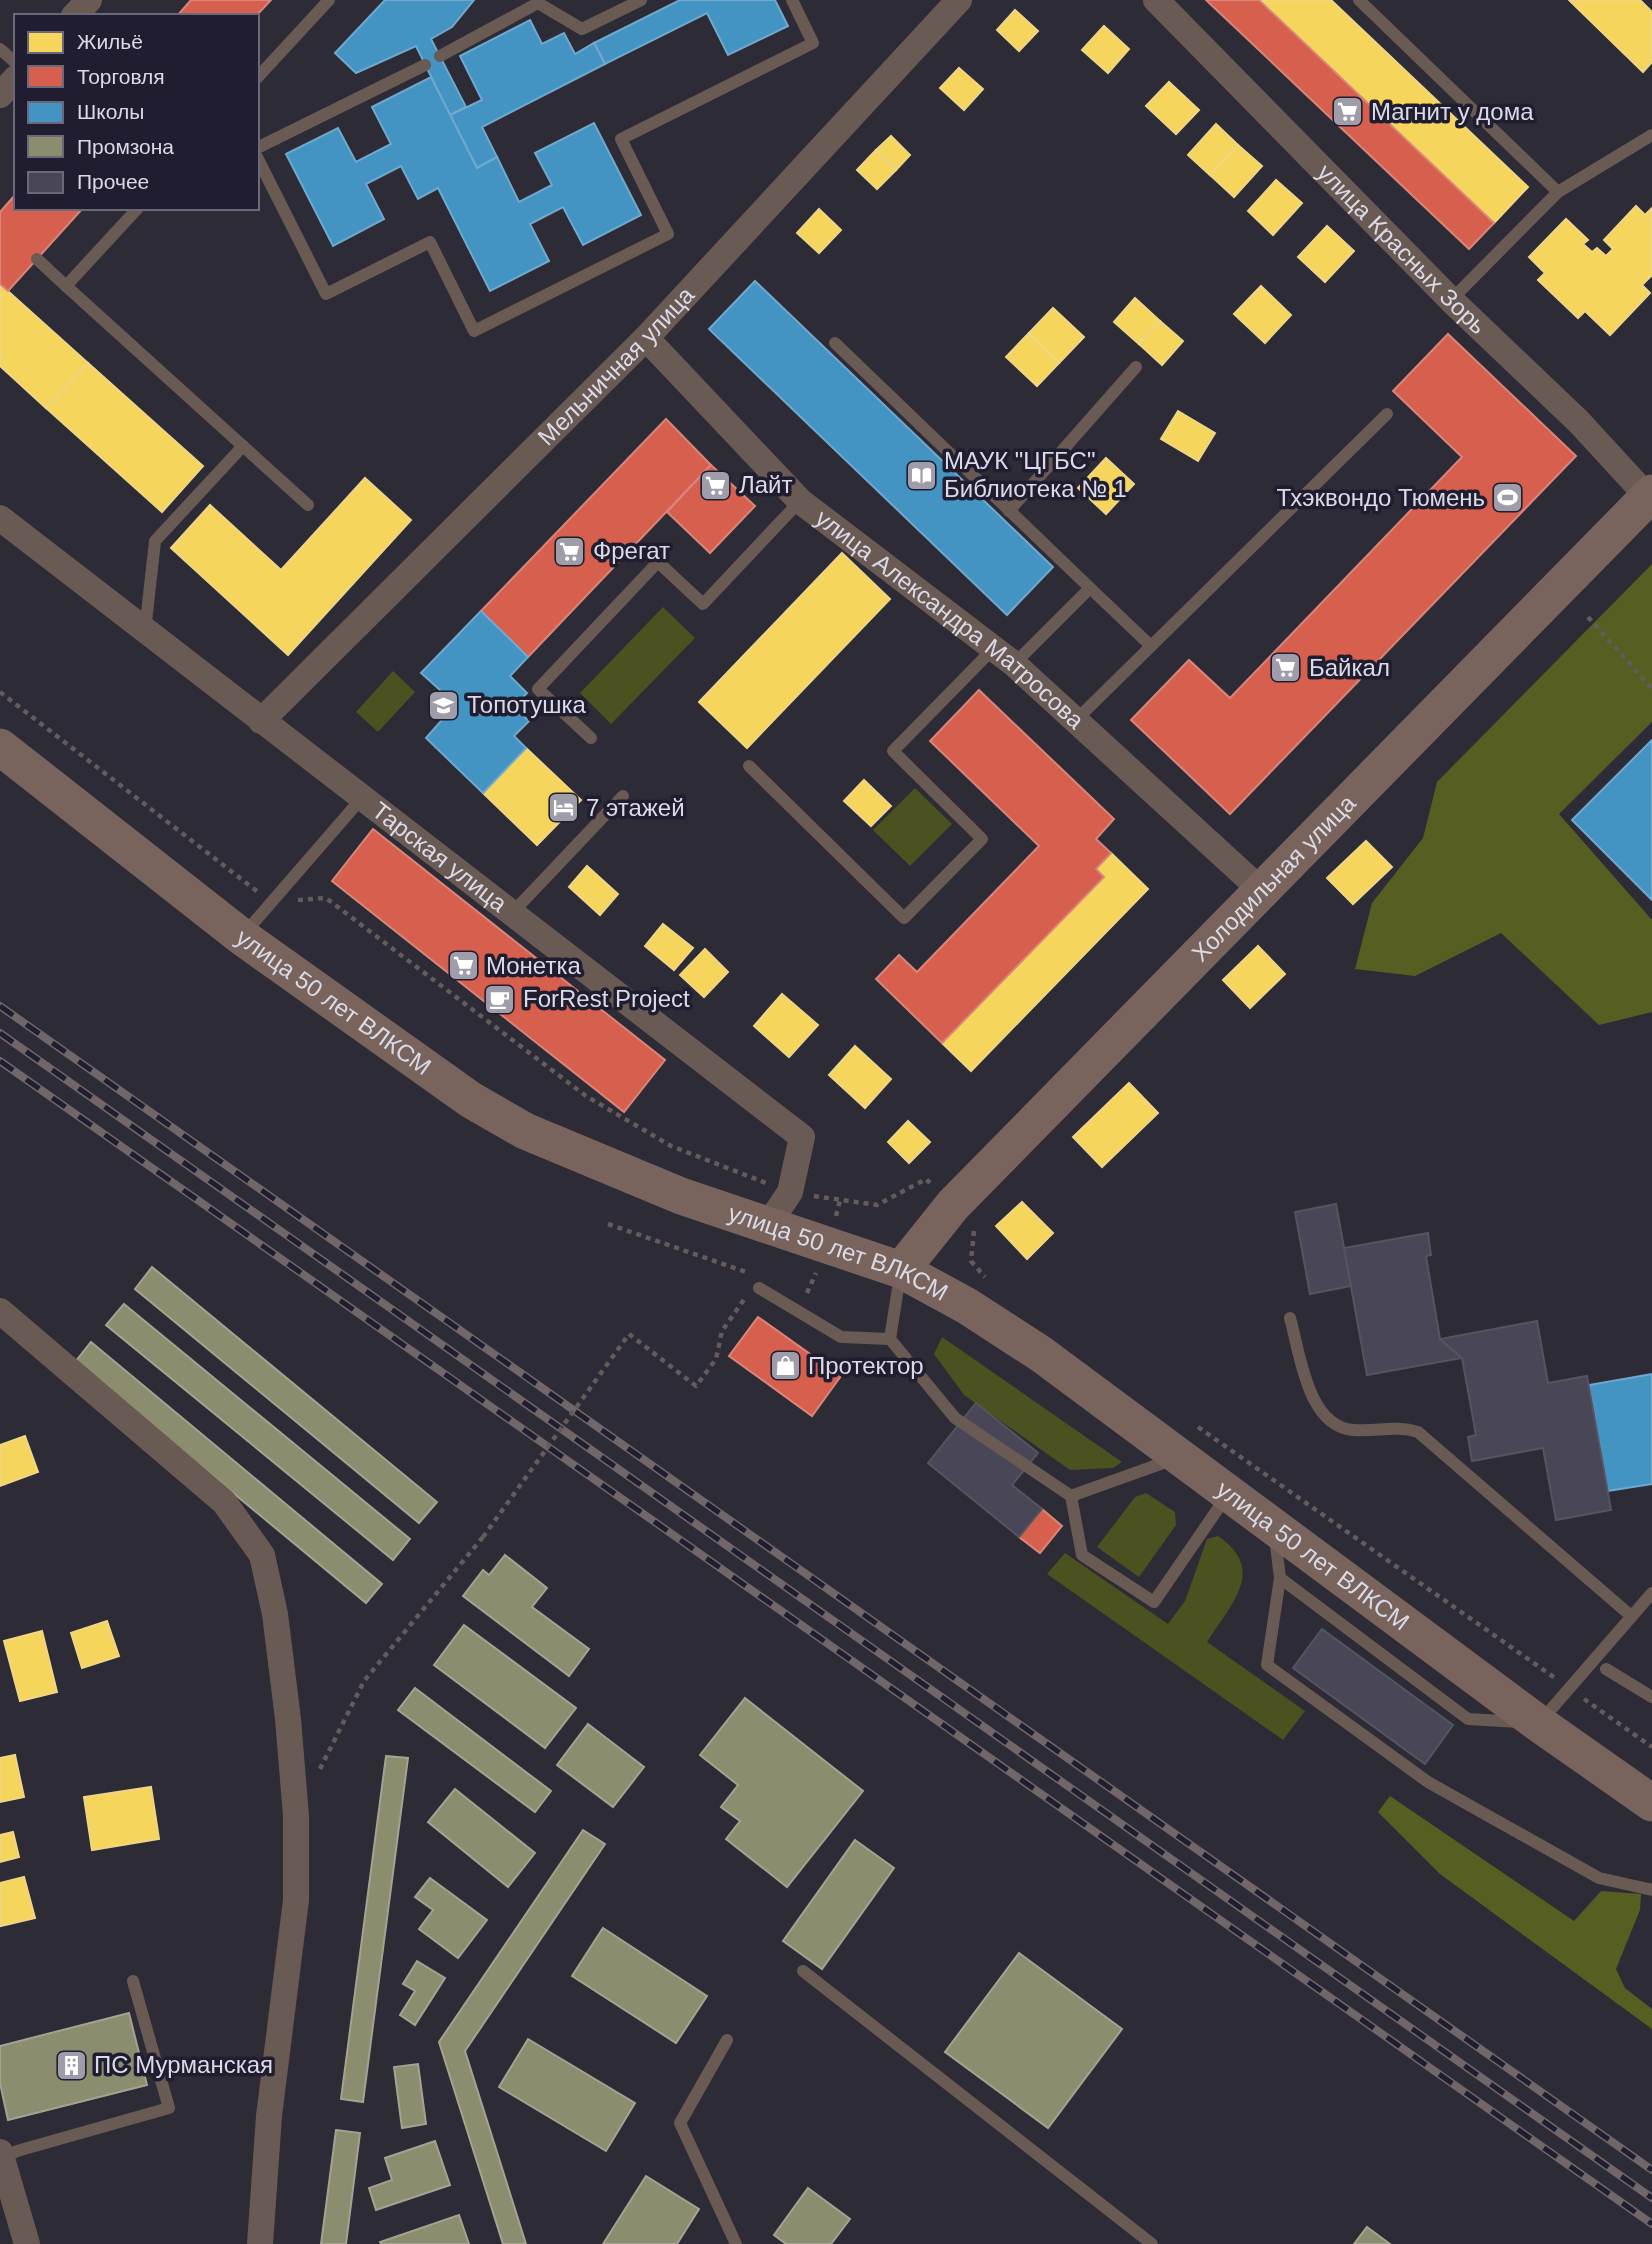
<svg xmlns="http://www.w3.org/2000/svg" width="1652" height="2244" viewBox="0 0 1652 2244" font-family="Arial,sans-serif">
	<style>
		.green { fill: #4b511f }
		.forest { fill: #575e22 }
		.homes { fill: #f6d55c; stroke: #eed686; stroke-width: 2 }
		.shops { fill: #d6604d; stroke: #d8857b; stroke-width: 2 }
		.schools { fill: #4393c3; stroke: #71a8ce; stroke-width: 2 }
		.industry { fill: #8c8c6e; stroke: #a4a392; stroke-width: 2 }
		.building { fill: #494658; stroke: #56545e; stroke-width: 2 }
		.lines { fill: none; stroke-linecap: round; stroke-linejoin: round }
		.path { stroke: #665b5b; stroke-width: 4.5; stroke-dasharray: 5 5; stroke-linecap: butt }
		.lane { stroke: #6a5a54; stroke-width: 12 }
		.street { stroke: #6a5a54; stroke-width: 26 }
		.secondary { stroke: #78645c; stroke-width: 37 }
		.rail-casing { stroke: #716769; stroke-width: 8 }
		.rail { stroke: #201d30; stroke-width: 5; stroke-dasharray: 16; stroke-linecap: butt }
		.path-bridge { stroke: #665b5b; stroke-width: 4.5; stroke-dasharray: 5 5; stroke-linecap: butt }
		.labels { text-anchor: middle; stroke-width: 7; stroke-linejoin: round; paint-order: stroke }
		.poi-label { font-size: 24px; fill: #dbdae7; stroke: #201d30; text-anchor: start }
		.street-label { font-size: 24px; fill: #dbdae7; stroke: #201d30 }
	</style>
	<rect width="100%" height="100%" fill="#2c2b36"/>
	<g class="green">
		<polygon points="663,607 695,638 611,724 580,693"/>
		<polygon points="393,671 415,692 378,732 356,712"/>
		<polygon points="915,788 952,824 910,866 873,830"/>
		<polygon points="942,1337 1122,1462 1113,1468 1070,1470 964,1395 934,1354"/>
		<polygon points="1146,1493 1175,1512 1176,1525 1139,1577 1097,1547 1135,1497"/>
		<path d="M1218 1536C1268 1570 1230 1605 1207 1642L1305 1711 1283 1740 1047 1574 1065 1553 1168 1624 1185 1601 1207 1539Z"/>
	</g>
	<g class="forest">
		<polygon points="1652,564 1652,722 1559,814 1652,920 1652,1012 1599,1025 1501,933 1415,976 1355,969 1372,903 1423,838 1437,782"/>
		<polygon points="1390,1796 1574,1921 1601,1891 1641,1894 1640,1910 1616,1969 1625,1988 1652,2009 1652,2029 1440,1874 1378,1812"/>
	</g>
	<g class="homes">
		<polygon points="1259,0 1331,0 1528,187 1494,223"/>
		<polygon points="1569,0 1640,0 1652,12 1652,62 1643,72"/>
		<polygon points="1015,10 1038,31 1019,51 997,30"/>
		<polygon points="1104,26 1129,49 1108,73 1082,50"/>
		<polygon points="959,68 983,89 964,110 940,88"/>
		<polygon points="1169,82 1199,110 1176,134 1146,106"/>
		<polygon points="1216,124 1238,145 1210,175 1188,155"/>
		<polygon points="891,136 910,155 896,170 876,150"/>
		<polygon points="1238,145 1262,166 1234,197 1210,175"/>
		<polygon points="876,150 896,170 877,189 857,170"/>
		<polygon points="1276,180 1302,203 1273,235 1248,211"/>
		<polygon points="1636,206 1645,215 1652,208 1652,275 1642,285 1650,293 1610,335 1585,311 1578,318 1538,280 1545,273 1529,257 1566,219 1588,240 1583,244 1592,252 1597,248 1606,256 1613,249 1604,240"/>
		<polygon points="819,209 841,230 819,253 797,233"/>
		<polygon points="1327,226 1354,251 1325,282 1298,257"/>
		<polygon points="0,284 88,363 46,408 0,366"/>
		<polygon points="1261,286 1291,315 1265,343 1234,314"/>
		<polygon points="1135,298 1160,321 1139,344 1114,322"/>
		<polygon points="1053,308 1084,337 1059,363 1029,333"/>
		<polygon points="1160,321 1183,341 1162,365 1139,344"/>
		<polygon points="1029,333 1059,363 1037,386 1006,357"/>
		<polygon points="88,363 203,466 162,512 46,408"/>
		<polygon points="1178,411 1215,433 1198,461 1161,439"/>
		<polygon points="1106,458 1134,484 1106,514 1078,488"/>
		<polygon points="365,478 411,520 288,655 171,548 210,505 281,570"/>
		<polygon points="842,553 890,599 747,748 699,702"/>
		<polygon points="526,748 581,800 537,845 483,793"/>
		<polygon points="864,780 891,806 871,826 844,801"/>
		<polygon points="1366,841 1392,867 1353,904 1327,878"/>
		<polygon points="1111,853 1148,889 971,1071 942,1043 1104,877 1096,869"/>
		<polygon points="587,866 618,894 600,915 569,887"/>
		<polygon points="663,924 693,948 674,970 645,946"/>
		<polygon points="1258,946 1285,974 1250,1008 1223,980"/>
		<polygon points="705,949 728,972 704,997 680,975"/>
		<polygon points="782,994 818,1025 789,1057 754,1026"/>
		<polygon points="855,1046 891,1079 865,1108 829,1075"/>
		<polygon points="1129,1083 1158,1113 1102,1167 1073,1137"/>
		<polygon points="908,1121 930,1142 909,1163 888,1142"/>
		<polygon points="1022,1202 1053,1233 1027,1259 996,1226"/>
		<polygon points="25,1436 38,1472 0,1486 0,1445"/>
		<polygon points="107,1621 119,1656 82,1668 71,1633"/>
		<polygon points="42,1631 57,1692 20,1701 4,1641"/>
		<polygon points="15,1755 24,1797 0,1802 0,1758"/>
		<polygon points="151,1787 159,1839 92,1850 84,1797"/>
		<polygon points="13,1832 19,1857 0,1862 0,1835"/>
		<polygon points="24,1877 35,1918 1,1926 0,1883"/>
	</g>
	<g class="shops">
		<polygon points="191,0 271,0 256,16 177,16"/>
		<polygon points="1206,0 1259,0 1494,223 1469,249"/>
		<polygon points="16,194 16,208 83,208 8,291 0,284 0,212"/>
		<polygon points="1448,334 1576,456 1230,814 1131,720 1189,660 1230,698 1462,457 1393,391"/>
		<polygon points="666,419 711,465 528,657 481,611"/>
		<polygon points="711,465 755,506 710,553 667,512"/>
		<polygon points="979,690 1114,819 1096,839 1111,853 1096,869 1104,877 942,1043 876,979 899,955 917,972 1039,846 930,741"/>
		<polygon points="373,829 665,1060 624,1112 332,881"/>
		<polygon points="758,1317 841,1376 812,1416 729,1356"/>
		<polygon points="1042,1509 1062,1526 1040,1553 1019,1537"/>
	</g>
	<g class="schools">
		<polygon points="385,0 474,0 452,27 431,39 466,107 450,115 416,46 356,73 335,53"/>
		<polygon points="680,0 775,0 788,26 728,55 707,13 605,64 594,43"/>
		<polygon points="530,20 542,44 564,33 575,54 594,43 605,64 482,127 497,157 477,168 450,115 482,100 460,56"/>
		<polygon points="431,77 477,168 497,157 519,202 552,185 535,153 594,123 641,215 583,245 563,207 530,224 549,261 490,291 438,188 418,199 401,166 366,184 384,219 333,246 286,154 338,128 356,162 391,144 372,107"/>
		<polygon points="755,281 1053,567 1007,615 709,329"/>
		<polygon points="481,611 528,657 510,676 527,693 514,707 529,721 514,736 526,748 483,793 426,738 442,720 440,690 421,673"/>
		<polygon points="1652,740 1652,900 1572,820"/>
		<polygon points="1652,1374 1652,1484 1607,1491 1589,1385"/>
	</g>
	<g class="industry">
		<polygon points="152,1267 437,1502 419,1523 135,1289"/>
		<polygon points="124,1304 410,1539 393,1560 106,1325"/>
		<polygon points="91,1342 382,1584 366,1603 75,1362"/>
		<polygon points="505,1555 547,1588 532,1607 589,1649 569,1676 463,1596 483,1570 489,1575"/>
		<polygon points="464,1625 576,1708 545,1748 434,1665"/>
		<polygon points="415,1688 551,1791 535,1812 398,1710"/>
		<polygon points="745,1698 863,1791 787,1887 726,1839 740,1821 721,1807 738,1785 700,1755"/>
		<polygon points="588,1724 644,1767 613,1807 557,1765"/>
		<polygon points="386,1756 408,1758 363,2102 341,2099"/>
		<polygon points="455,1789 535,1853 508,1887 428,1822"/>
		<polygon points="583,1830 605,1844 465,2051 526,2244 503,2244 439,2042"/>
		<polygon points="855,1840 894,1868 822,1969 783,1941"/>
		<polygon points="430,1878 487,1920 458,1958 419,1929 433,1910 415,1897"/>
		<polygon points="603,1928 707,1996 676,2043 572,1976"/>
		<polygon points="1019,1953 1122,2029 1048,2128 945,2052"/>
		<polygon points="417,1961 445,1978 415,2025 400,2015 415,1991 403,1984"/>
		<polygon points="129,2013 147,2085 8,2120 0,2083 0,2046"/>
		<polygon points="528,2039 635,2103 606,2151 499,2087"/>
		<polygon points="418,2064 426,2124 402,2128 394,2067"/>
		<polygon points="336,2130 360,2133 346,2244 321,2244"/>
		<polygon points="435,2141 450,2185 376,2210 369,2188 392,2180 385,2158"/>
		<polygon points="646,2176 699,2209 677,2244 603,2244"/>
		<polygon points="808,2188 850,2219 831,2244 786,2244 774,2235"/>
		<polygon points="459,2215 469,2244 381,2244 380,2242"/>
		<polygon points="1367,2227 1390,2244 1354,2244"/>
	</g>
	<g class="building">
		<polygon points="1336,1204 1351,1286 1310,1294 1295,1212"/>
		<polygon points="1428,1233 1431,1255 1426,1256 1440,1339 1462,1358 1367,1375 1344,1248"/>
		<polygon points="1537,1321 1548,1383 1587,1376 1611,1510 1556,1520 1543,1448 1472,1461 1468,1437 1476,1435 1462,1358 1440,1339"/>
		<polygon points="976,1403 1038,1453 1012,1485 1042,1509 1019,1537 928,1463"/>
		<polygon points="1322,1629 1453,1725 1425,1764 1293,1668"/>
	</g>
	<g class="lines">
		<g class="path">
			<polyline points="1588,617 1652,689"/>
			<polyline points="0,692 258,892"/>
			<polyline points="298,900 326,898 586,1096 671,1146 766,1183"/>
			<polyline points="814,1196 877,1205 926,1179 930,1183"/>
			<polyline points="836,1216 840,1200"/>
			<polyline points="608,1224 749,1273"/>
			<polyline points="974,1231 971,1261 985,1277"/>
			<polyline points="807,1293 816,1273"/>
			<polyline points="629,1334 696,1386 716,1359 722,1331 745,1298"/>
			<polyline points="1198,1427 1555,1678"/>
			<polyline points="1584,1699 1652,1747"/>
			<polyline points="320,1769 364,1681 483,1537"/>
		</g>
		<g class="lane">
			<polyline points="1359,0 1558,192"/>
			<polyline points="538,3 582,29 641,0"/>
			<polyline points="0,49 16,63"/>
			<polyline points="440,56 538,3 537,0"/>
			<polyline points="257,78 329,0"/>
			<polyline points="257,148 425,65"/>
			<polyline points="257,157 326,294 430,242 474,331 668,234 621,139 813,43 792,0"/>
			<polyline points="37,259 66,286 138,208"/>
			<polyline points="66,286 308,505"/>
			<polyline points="1451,300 1558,192 1652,135"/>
			<polyline points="835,343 1090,588 1014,664"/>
			<polyline points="1009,511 1136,367"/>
			<polyline points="1090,588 1151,646"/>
			<polyline points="145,631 155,541 243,446"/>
			<polyline points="1076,720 1387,414"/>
			<polyline points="591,738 538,689 658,562 703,604 800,501"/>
			<polyline points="749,766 904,918 982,839 893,751 993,649"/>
			<polyline points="511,914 623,796"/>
			<polyline points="244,934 361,799"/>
			<polyline points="900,1275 890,1339 955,1418 1071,1496 1174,1459"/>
			<polyline points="759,1288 841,1337 890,1339"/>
			<path d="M1290 1318C1300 1353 1307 1426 1353 1430 1377 1432 1395 1425 1418 1432L1630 1615"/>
			<polyline points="1071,1496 1082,1555 1154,1602 1226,1497"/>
			<polyline points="1275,1538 1280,1578 1267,1665 1428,1782 1599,1878 1652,1890"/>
			<polyline points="1280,1578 1468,1719 1519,1722"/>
			<polyline points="1606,1669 1652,1697"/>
			<polyline points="1540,1722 1652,1593"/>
			<polyline points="803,1971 1152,2244"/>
			<polyline points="727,2040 680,2123 736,2244"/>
			<polyline points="2,2159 17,2151 169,2108 133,1981"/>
		</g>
		<g class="street">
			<path id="s1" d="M1156 0 1451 300 1579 422 1648 497"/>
			<polyline points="74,16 89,0"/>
			<polyline points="0,95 16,78"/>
			<path id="s2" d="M646 338 800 501 1014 664 1263 892"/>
			<path id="s3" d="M0 518 802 1137 790 1192 768 1225"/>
			<path id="s4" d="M261 721 646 338 959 0"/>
			<polyline points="0,1311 224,1502 262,1555 275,1614 288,1719 296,1816 296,1900 269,2116 260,2244"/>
			<polyline points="0,2152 27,2244"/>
		</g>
		<g class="secondary">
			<path id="s5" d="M0 747 242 937 471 1100 525 1131 681 1196 901 1270 967 1306 1041 1354 1538 1723 1652 1803"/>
			<path id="s6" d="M901 1270 953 1205 1652 493"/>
		</g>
		<defs>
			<g id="rail">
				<polyline points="0,1006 1652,2170"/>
				<polyline points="0,1033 1652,2198"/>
				<polyline points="0,1061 1652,2224"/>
			</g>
		</defs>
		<use href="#rail" class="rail-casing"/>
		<use href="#rail" class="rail"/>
		<polyline class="path-bridge" points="483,1537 629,1334"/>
	</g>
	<defs>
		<symbol id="supermarket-square" viewBox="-11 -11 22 22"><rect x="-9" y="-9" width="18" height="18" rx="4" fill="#9e9da9" stroke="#201d30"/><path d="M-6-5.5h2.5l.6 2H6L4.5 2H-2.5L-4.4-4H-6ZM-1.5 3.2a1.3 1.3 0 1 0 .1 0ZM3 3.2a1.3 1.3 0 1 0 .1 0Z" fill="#fff"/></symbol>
		<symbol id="library-square" viewBox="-11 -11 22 22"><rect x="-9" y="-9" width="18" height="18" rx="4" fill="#9e9da9" stroke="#201d30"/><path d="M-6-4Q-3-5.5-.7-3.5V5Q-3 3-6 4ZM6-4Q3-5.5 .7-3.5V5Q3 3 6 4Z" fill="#fff"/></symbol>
		<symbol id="stadium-square" viewBox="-11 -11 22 22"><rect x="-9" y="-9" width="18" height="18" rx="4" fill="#9e9da9" stroke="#201d30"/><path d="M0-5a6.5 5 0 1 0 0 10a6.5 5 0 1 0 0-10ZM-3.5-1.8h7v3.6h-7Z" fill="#fff"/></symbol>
		<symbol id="school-square" viewBox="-11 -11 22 22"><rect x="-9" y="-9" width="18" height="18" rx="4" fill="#9e9da9" stroke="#201d30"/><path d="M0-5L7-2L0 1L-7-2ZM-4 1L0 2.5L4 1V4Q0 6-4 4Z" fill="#fff"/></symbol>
		<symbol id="hotel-square" viewBox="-11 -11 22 22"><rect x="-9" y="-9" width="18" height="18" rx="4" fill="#9e9da9" stroke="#201d30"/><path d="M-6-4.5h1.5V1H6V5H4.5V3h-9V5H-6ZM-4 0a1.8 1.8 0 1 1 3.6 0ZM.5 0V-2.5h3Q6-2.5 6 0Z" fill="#fff"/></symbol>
		<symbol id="cafe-square" viewBox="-11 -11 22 22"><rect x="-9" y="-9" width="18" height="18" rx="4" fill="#9e9da9" stroke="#201d30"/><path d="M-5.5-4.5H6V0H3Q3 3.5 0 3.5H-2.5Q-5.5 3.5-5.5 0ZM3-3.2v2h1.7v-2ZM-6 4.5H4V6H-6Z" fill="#fff"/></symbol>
		<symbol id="shop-square" viewBox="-11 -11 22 22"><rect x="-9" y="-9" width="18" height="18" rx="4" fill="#9e9da9" stroke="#201d30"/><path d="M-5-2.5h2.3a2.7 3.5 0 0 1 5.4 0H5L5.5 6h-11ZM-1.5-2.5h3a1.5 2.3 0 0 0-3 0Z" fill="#fff"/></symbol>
		<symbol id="building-square" viewBox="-11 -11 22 22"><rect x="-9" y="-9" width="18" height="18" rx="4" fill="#9e9da9" stroke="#201d30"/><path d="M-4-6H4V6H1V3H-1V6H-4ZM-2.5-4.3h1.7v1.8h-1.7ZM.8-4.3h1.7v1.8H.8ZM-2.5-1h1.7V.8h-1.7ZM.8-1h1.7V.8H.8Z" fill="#fff"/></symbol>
	</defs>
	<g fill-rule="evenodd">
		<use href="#supermarket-square" x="1330" y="94" width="35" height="35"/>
		<use href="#library-square" x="904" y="458" width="35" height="35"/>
		<use href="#supermarket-square" x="698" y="468" width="35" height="35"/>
		<use href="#stadium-square" x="1490" y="480" width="35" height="35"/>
		<use href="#supermarket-square" x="552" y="534" width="35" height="35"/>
		<use href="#supermarket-square" x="1268" y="650" width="35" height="35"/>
		<use href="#school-square" x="426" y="688" width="35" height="35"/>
		<use href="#hotel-square" x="546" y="790" width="35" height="35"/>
		<use href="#supermarket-square" x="446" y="948" width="35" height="35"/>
		<use href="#cafe-square" x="482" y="982" width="35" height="35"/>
		<use href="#shop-square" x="768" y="1348" width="35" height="35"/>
		<use href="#building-square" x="54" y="2048" width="35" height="35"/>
	</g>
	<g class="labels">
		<g class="poi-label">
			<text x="1371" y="120">Магнит у дома</text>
			<text x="944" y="469">МАУК "ЦГБС"<tspan x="944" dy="28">Библиотека № 1</tspan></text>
			<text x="739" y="493">Лайт</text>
			<text x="1485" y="506" text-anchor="end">Тхэквондо Тюмень</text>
			<text x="593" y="559">Фрегат</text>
			<text x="1309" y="676">Байкал</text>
			<text x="467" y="713">Топотушка</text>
			<text x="586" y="816">7 этажей</text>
			<text x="486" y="974">Монетка</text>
			<text x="523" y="1007">ForRest Project</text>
			<text x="808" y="1374">Протектор</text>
			<text x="94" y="2073">ПС Мурманская</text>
		</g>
		<g class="street-label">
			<text dy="8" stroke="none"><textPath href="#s1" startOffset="350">улица Красных Зорь</textPath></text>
			<text dy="8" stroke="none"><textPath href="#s4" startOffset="502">Мельничная улица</textPath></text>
			<text dy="8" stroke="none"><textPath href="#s2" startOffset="415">улица Александра Матросова</textPath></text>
			<text dy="8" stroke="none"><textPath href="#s3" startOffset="555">Тарская улица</textPath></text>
			<text dy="8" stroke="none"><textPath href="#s6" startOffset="541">Холодильная улица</textPath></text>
			<text dy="8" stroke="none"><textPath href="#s5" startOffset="420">улица 50 лет ВЛКСМ</textPath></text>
			<text dy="8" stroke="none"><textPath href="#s5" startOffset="987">улица 50 лет ВЛКСМ</textPath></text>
			<text dy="8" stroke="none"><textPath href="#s5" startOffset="1554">улица 50 лет ВЛКСМ</textPath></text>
		</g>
	</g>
	<rect x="14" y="14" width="245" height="196" fill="#201d30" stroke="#6b6979" stroke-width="2"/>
	<rect x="28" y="32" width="35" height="21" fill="#f6d55c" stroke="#6b6979" stroke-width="2"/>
	<text x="77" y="49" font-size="21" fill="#dbdae7">Жильё</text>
	<rect x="28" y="66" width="35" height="21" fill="#d6604d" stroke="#6b6979" stroke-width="2"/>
	<text x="77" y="84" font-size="21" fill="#dbdae7">Торговля</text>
	<rect x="28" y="102" width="35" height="21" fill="#4393c3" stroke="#6b6979" stroke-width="2"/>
	<text x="77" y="119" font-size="21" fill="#dbdae7">Школы</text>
	<rect x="28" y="136" width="35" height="21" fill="#8c8c6e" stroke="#6b6979" stroke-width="2"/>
	<text x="77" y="154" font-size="21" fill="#dbdae7">Промзона</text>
	<rect x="28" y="172" width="35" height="21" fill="#494658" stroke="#6b6979" stroke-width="2"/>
	<text x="77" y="189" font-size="21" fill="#dbdae7">Прочее</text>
</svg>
